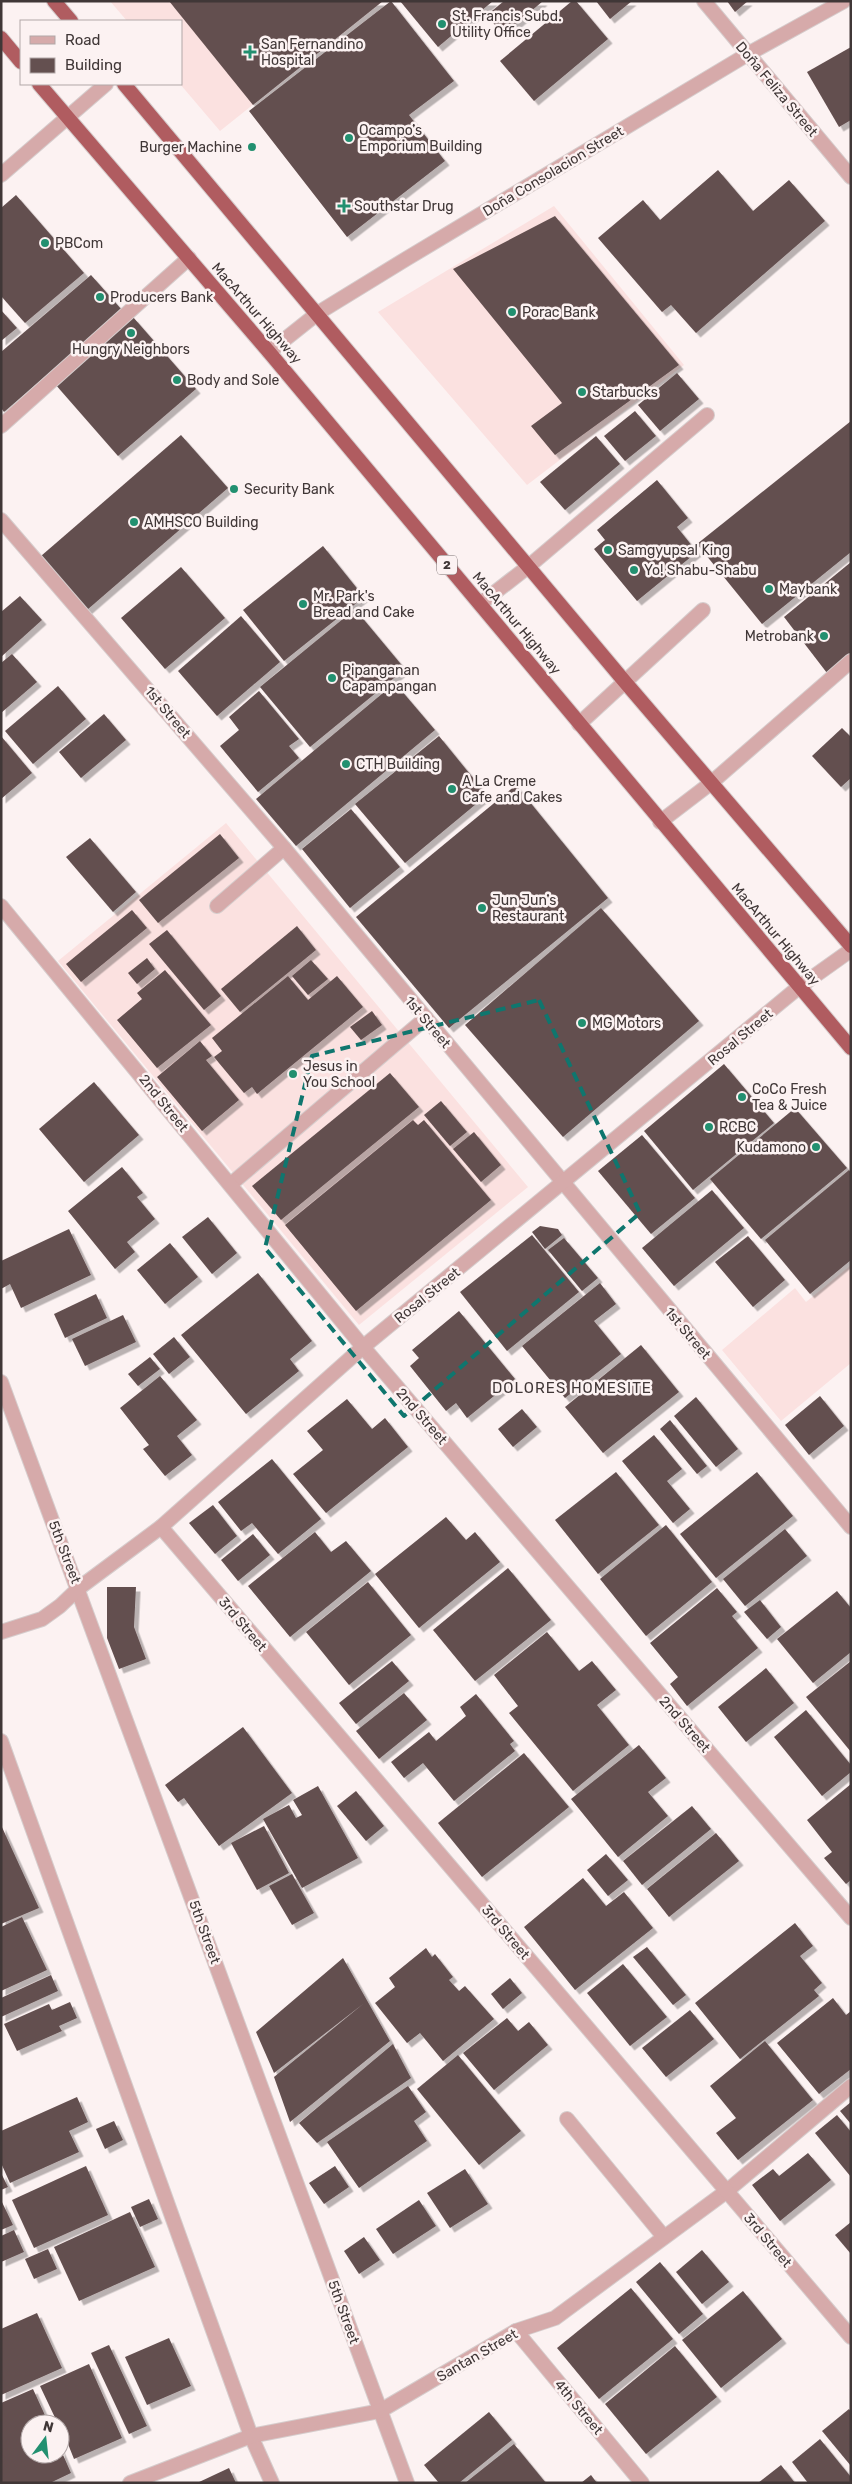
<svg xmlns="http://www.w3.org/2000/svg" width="852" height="2484" viewBox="0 0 852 2484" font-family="Rubik,sans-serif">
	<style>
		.built { fill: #fbe1e0 }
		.building { fill: #645050; filter: url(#shadow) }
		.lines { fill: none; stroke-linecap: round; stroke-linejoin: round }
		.service-casing { stroke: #d6cdcd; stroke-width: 16 }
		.minor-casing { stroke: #d6cdcd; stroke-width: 16 }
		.trunk-casing { stroke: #d6cdcd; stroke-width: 16 }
		.service { stroke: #d6aaaa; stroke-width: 14 }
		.minor { stroke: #d6aaaa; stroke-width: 14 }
		.trunk { stroke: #b05c60; stroke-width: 14 }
		.marked { fill: none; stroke: #0f766e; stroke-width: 4; stroke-dasharray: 10 6; stroke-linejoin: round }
		.poi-dot { fill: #229070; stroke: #fcf2f2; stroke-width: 2 }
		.labels { text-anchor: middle; stroke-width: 5; stroke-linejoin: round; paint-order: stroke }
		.shield { fill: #fcf2f2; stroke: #786f6f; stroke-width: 1 }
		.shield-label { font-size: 12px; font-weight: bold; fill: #403737 }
		.poi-label { font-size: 14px; fill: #403737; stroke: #fcf2f2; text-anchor: start }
		.street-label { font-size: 14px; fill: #403737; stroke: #fcf2f2 }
		.neighbourhood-label { font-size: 15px; letter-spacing: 1px; fill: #403737; stroke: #fcf2f2 }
	</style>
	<defs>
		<filter id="shadow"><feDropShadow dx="4.5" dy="4.5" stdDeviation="0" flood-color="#0004"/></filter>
	</defs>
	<rect width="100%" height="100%" fill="#fcf2f2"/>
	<g class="built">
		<polygon points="110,1 383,1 220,131 180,84 181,21 127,21"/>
		<polygon points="554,206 684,365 527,485 378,312"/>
		<polygon points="226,823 528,1187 359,1325 58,961"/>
		<polygon points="851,1265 851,1363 781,1421 722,1350 795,1288 806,1302"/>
	</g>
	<g class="building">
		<polygon points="169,1 383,1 253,105"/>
		<polygon points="391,1 454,81 409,115 445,161 347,237 249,111"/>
		<polygon points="400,1 493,1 438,47"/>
		<polygon points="504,1 543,1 503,35 487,15"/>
		<polygon points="572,1 576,1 608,39 534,101 500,61"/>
		<polygon points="596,1 632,1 610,19"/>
		<polygon points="727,1 748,1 735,12"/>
		<polygon points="851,47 851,120 839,127 807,72"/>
		<polygon points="718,170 753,211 789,180 825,221 696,333 671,305 662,312 598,238 643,200 660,220"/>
		<polygon points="16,195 84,273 25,323 1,296 1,208"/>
		<polygon points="555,216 679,365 555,455 531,426 562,403 453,269"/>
		<polygon points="91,275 122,310 4,412 1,408 1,352"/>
		<polygon points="1,310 17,328 1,341"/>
		<polygon points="133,317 196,389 118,456 55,384"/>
		<polygon points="677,373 699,399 660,431 638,405"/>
		<polygon points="635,411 656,436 625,461 604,436"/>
		<polygon points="851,421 851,552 762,624 697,544"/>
		<polygon points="181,435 228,488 87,610 41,556"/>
		<polygon points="596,436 620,464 565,510 540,482"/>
		<polygon points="657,480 688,518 677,527 697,552 637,601 594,549 605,540 597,530"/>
		<polygon points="323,546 364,597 284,661 243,610"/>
		<polygon points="851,562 851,654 827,673 784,617"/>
		<polygon points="181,567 225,618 165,669 121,618"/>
		<polygon points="20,596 42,620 1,657 1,612"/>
		<polygon points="355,609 405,669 310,747 260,687"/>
		<polygon points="241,616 280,662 217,716 178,671"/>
		<polygon points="12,654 37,682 1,713 1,663"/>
		<polygon points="395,683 435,730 296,846 256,799"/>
		<polygon points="58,686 86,719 33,764 5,731"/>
		<polygon points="259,691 299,739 289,746 299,758 258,792 220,746 239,730 229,717"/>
		<polygon points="104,714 126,740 81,778 59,752"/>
		<polygon points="842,728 851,737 851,778 841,787 812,756"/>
		<polygon points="1,736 32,773 1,799"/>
		<polygon points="439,736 487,795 405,863 355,804"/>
		<polygon points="516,785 608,898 449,1028 356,917"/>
		<polygon points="351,809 400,867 350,908 302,849"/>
		<polygon points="220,834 239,858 158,923 139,900"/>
		<polygon points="90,838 136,892 113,912 66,857"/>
		<polygon points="601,908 699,1021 563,1137 465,1025"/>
		<polygon points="132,910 147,928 81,982 66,964"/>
		<polygon points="297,926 316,950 240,1012 221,989"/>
		<polygon points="167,930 221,996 204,1010 149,944"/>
		<polygon points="147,958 155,969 137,984 128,973"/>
		<polygon points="311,960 328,979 308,995 292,976"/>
		<polygon points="165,970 211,1025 157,1068 117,1020 142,999 137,993"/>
		<polygon points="288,976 308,1000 337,976 363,1007 257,1094 252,1087 244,1093 214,1057 222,1051 212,1038"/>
		<polygon points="372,1011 382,1025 361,1040 350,1027"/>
		<polygon points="200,1041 212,1056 206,1060 239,1100 202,1131 157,1077"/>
		<polygon points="724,1064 774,1123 693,1190 644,1131"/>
		<polygon points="390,1073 419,1107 281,1220 252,1186"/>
		<polygon points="94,1082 139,1135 84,1182 39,1129"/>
		<polygon points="441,1101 467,1132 450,1146 424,1115"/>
		<polygon points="795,1108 847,1168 761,1239 710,1179"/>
		<polygon points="413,1120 418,1125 424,1120 491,1200 356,1311 285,1225"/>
		<polygon points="474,1132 501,1165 481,1182 453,1149"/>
		<polygon points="642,1135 695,1198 651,1234 598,1171"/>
		<polygon points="122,1167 143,1193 137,1197 155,1219 127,1242 135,1252 115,1269 68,1211"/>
		<polygon points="849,1170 851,1173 851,1260 810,1294 765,1240"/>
		<polygon points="712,1190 744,1228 674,1286 642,1248"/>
		<polygon points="208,1217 237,1253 212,1274 182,1237"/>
		<polygon points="540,1226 558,1229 562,1235 545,1249 532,1232"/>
		<polygon points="69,1229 91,1275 21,1308 10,1284 1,1289 1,1261"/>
		<polygon points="532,1235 579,1292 507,1351 460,1292"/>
		<polygon points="748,1236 785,1280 753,1307 715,1262"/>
		<polygon points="564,1238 598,1278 582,1291 548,1250"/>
		<polygon points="170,1243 198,1277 165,1304 137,1270"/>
		<polygon points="258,1273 312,1341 290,1359 299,1371 246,1414 181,1335"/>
		<polygon points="600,1283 616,1304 594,1321 621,1354 565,1398 522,1346"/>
		<polygon points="96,1294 107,1318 65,1338 54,1314"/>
		<polygon points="459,1311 515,1379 467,1418 456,1403 446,1411 410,1366 419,1358 412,1350"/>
		<polygon points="123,1315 136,1342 85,1366 72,1339"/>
		<polygon points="174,1337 190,1357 169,1374 153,1354"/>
		<polygon points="641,1345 679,1392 603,1453 565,1407"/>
		<polygon points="150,1357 160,1369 138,1386 128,1374"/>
		<polygon points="160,1376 197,1420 177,1436 192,1455 165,1476 143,1449 149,1445 120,1408"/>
		<polygon points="820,1396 844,1426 809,1455 785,1425"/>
		<polygon points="696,1397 738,1449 716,1467 674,1416"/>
		<polygon points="347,1399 372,1429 385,1418 408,1447 326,1513 293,1474 323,1450 307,1431"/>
		<polygon points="522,1409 537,1427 513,1447 498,1429"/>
		<polygon points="670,1420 707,1466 697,1474 660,1429"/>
		<polygon points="654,1435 682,1469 667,1481 690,1509 673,1523 622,1461"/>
		<polygon points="272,1459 321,1519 278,1554 252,1523 241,1531 218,1502"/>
		<polygon points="616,1472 659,1525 598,1574 555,1520"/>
		<polygon points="757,1472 793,1516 716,1578 680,1534"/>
		<polygon points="213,1505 237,1536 215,1554 189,1523"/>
		<polygon points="446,1517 466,1540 475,1532 500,1562 419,1628 375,1574"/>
		<polygon points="666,1525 712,1582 646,1636 600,1579"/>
		<polygon points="785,1529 807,1556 745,1606 723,1579"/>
		<polygon points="315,1532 331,1552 346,1541 371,1571 290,1637 248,1586"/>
		<polygon points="253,1534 270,1555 238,1581 221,1560"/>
		<polygon points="508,1568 551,1620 475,1681 433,1630"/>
		<polygon points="368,1582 411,1635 349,1685 306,1632"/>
		<polygon points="107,1587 136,1587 134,1627 146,1659 119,1669 107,1638"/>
		<polygon points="717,1588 737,1612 732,1616 758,1648 687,1706 670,1684 678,1677 650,1643"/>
		<polygon points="837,1591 851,1608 851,1652 813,1683 777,1639"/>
		<polygon points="760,1600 781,1627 767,1639 744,1612"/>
		<polygon points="547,1632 579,1671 592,1661 616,1690 597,1705 629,1745 573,1791 509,1713 518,1706 494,1675"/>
		<polygon points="392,1661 409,1681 356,1724 339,1703"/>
		<polygon points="851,1661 851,1752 806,1697"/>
		<polygon points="766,1668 794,1703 746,1742 718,1707"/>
		<polygon points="404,1693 427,1720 379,1759 356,1731"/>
		<polygon points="476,1694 514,1741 510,1744 515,1751 454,1801 423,1763 404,1778 391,1762 429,1732 436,1741 466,1716 460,1707"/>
		<polygon points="806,1710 851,1765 851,1772 822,1796 774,1737"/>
		<polygon points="243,1727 292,1793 219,1846 184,1798 178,1802 165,1785"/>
		<polygon points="639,1745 666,1778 648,1792 668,1816 618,1857 571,1799"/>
		<polygon points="524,1753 569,1807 482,1877 438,1823"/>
		<polygon points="851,1784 851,1880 846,1884 824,1858 832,1852 807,1820"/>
		<polygon points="318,1786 358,1858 302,1888 263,1819 289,1805 296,1818 302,1815 293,1800"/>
		<polygon points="356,1791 384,1826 366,1841 337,1806"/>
		<polygon points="692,1806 711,1829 642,1885 623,1861"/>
		<polygon points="1,1825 39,1908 1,1924"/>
		<polygon points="264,1826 289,1873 257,1890 231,1843"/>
		<polygon points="716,1833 739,1861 669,1917 647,1889"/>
		<polygon points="606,1854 628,1880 608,1896 587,1870"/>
		<polygon points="292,1874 314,1913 292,1925 269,1886"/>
		<polygon points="583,1878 606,1906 624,1892 653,1928 575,1990 524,1927"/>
		<polygon points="22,1917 47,1970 1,1991 1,1927"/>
		<polygon points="795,1923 813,1946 800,1956 822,1983 814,1990 819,1996 740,2059 695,2003"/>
		<polygon points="647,1947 686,1995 673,2005 633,1957"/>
		<polygon points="426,1948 432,1957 435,1954 453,1977 449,1980 459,1991 465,1986 494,2019 443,2061 420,2033 407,2043 375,2003 395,1987 389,1978"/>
		<polygon points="343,1958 390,2041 290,2122 274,2077 363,2004 274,2073 256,2032"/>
		<polygon points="623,1964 667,2017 630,2046 587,1993"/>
		<polygon points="51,1975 58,1991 1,2017 1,1998"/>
		<polygon points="510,1978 522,1993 503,2009 491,1994"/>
		<polygon points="833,1998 846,2015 851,2011 851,2069 819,2094 777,2043"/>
		<polygon points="70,2002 77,2018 59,2026 62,2031 17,2051 4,2024 49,2004 52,2010"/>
		<polygon points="690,2010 714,2039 666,2077 642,2048"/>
		<polygon points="507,2018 518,2031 529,2022 548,2045 494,2090 463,2053"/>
		<polygon points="765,2041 813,2100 738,2160 716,2133 736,2118 710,2086"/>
		<polygon points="393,2044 411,2078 317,2143 299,2123"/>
		<polygon points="458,2055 521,2131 479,2165 417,2089"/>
		<polygon points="408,2086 426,2112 414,2121 427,2141 359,2188 327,2142"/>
		<polygon points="77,2097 88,2122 69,2131 79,2152 10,2183 1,2163 1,2131"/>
		<polygon points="851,2102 851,2124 840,2111"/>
		<polygon points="837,2115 851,2132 851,2177 815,2133"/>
		<polygon points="114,2121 123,2140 105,2149 96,2129"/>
		<polygon points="808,2153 831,2180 780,2221 752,2185 773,2169 779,2176"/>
		<polygon points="86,2166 108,2215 34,2248 12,2200"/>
		<polygon points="335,2166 349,2187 324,2204 309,2183"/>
		<polygon points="465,2169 488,2204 450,2228 427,2193"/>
		<polygon points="1,2173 8,2187 1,2190"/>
		<polygon points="149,2199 158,2219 140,2227 131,2207"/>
		<polygon points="1,2200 13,2225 1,2230"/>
		<polygon points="419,2200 436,2226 393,2254 376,2229"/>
		<polygon points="130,2212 155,2267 79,2301 54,2247"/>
		<polygon points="851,2222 851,2254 835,2235"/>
		<polygon points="14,2230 24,2252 1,2262 1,2236"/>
		<polygon points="364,2237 380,2260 359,2274 344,2251"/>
		<polygon points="48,2249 57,2269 34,2279 25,2259"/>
		<polygon points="702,2250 729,2282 702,2304 676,2272"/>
		<polygon points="660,2262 703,2314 679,2334 636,2282"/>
		<polygon points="631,2288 673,2339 599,2399 557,2348"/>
		<polygon points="743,2291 782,2339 721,2388 682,2340"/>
		<polygon points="37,2313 62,2368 1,2395 1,2329"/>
		<polygon points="169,2338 191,2386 147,2405 125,2357"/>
		<polygon points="109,2345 147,2426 129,2434 91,2353"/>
		<polygon points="675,2346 717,2397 646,2454 605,2404"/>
		<polygon points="89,2364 122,2438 74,2459 60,2424 58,2424 40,2386"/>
		<polygon points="33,2389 49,2424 30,2424 30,2454 60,2454 60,2448 71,2473 50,2483 1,2483 1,2403"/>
		<polygon points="849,2409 851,2412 851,2466 822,2431"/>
		<polygon points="489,2412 512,2440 459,2483 439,2483 424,2465"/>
		<polygon points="820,2439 851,2477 850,2483 808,2483 792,2462"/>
		<polygon points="514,2444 546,2483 465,2483"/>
		<polygon points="781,2465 795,2483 758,2483"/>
		<polygon points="229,2468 236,2483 197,2483"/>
		<polygon points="591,2475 597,2483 581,2483"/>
	</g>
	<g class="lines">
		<defs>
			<g id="service">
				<polyline points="1,426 189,258"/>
				<polyline points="480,604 529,566 707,415"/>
				<polyline points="579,724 703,610"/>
				<polyline points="660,822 711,783 851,661"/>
				<polyline points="217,906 284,848"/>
				<polyline points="231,1184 426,1018"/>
				<polyline points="567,2119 664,2237"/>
				<polyline points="516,2331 555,2318 727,2191 851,2086"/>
			</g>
			<g id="minor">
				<polyline points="704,1 851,177"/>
				<polyline points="1,175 106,84"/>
				<polyline points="269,352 318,313 406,259 748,54 844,1"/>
				<polyline points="1,520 284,848 851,1527"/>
				<polyline points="1,906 363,1347 851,1918"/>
				<polyline points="1,1382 407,2483"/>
				<polyline points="161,1527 851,2337"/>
				<polyline points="1,1632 42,1619 60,1606 79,1588 161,1527 363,1347 799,987 851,950"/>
				<polyline points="1,1741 251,2436 272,2483"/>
				<polyline points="130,2483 251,2436 380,2411 516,2331 642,2483"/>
			</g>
			<g id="trunk">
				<polyline points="54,1 71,21"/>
				<polyline points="1,38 21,62"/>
				<polyline points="39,84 269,352 851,1048"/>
				<polyline points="124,84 625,682 851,946"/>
			</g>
		</defs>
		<use href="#service" class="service-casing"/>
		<use href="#minor" class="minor-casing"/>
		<use href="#trunk" class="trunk-casing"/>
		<use href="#service" class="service"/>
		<use href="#minor" class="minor"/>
		<use href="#trunk" class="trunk"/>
	</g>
	<path class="marked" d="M539 1000 640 1213 404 1416 265 1248 312 1056Z"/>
	<g class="poi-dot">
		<circle cx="442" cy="24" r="5"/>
		<path d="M247.5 44.5h5v5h5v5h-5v5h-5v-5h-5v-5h5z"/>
		<circle cx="349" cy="138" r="5"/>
		<circle cx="252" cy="147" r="5"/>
		<path d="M341.5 198.5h5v5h5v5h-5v5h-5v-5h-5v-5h5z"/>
		<circle cx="45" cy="243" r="5"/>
		<circle cx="100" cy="297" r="5"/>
		<circle cx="512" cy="312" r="5"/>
		<circle cx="131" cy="333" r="5"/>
		<circle cx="177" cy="380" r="5"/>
		<circle cx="582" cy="392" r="5"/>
		<circle cx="234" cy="489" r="5"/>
		<circle cx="134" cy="522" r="5"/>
		<circle cx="608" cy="550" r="5"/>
		<circle cx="634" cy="570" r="5"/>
		<circle cx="769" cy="589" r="5"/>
		<circle cx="303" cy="604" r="5"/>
		<circle cx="824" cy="636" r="5"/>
		<circle cx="332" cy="678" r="5"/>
		<circle cx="346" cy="764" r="5"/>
		<circle cx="452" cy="789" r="5"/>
		<circle cx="482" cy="908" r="5"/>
		<circle cx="582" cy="1023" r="5"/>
		<circle cx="293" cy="1074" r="5"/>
		<circle cx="742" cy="1097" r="5"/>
		<circle cx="709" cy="1127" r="5"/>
		<circle cx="816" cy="1147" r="5"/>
	</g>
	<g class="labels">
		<rect class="shield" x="437" y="555.5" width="20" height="19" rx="4"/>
		<g class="shield-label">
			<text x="447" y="569">2</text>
		</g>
		<g class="poi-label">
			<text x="452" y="21">St. Francis Subd.<tspan x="452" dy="16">Utility Office</tspan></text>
			<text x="261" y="49">San Fernandino<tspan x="261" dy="16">Hospital</tspan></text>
			<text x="359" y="135">Ocampo's<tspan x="359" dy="16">Emporium Building</tspan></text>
			<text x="242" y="152" text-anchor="end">Burger Machine</text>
			<text x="354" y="211">Southstar Drug</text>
			<text x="55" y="248">PBCom</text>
			<text x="110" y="302">Producers Bank</text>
			<text x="522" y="317">Porac Bank</text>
			<text x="131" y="354" text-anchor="middle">Hungry Neighbors</text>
			<text x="187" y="385">Body and Sole</text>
			<text x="592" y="397">Starbucks</text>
			<text x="244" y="494">Security Bank</text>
			<text x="144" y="527">AMHSCO Building</text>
			<text x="618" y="555">Samgyupsal King</text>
			<text x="644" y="575">Yo! Shabu-Shabu</text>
			<text x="779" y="594">Maybank</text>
			<text x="313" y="601">Mr. Park's<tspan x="313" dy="16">Bread and Cake</tspan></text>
			<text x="814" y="641" text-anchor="end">Metrobank</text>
			<text x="342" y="675">Pipanganan<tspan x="342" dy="16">Capampangan</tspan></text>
			<text x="356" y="769">CTH Building</text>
			<text x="462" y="786">A La Creme<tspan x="462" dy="16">Cafe and Cakes</tspan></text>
			<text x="492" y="905">Jun Jun's<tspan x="492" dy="16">Restaurant</tspan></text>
			<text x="592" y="1028">MG Motors</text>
			<text x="303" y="1071">Jesus in<tspan x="303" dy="16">You School</tspan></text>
			<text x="752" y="1094">CoCo Fresh<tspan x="752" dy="16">Tea &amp; Juice</tspan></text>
			<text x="719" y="1132">RCBC</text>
			<text x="806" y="1152" text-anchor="end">Kudamono</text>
		</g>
		<g class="street-label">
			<text transform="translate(777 89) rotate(50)" y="5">Doña Feliza Street</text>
			<text transform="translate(553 171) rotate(-31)" y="5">Doña Consolacion Street</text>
			<text transform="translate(257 313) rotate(49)" y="5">MacArthur Highway</text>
			<text transform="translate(517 623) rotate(50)" y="5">MacArthur Highway</text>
			<text transform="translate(168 712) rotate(50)" y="5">1st Street</text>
			<text transform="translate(776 934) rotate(50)" y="5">MacArthur Highway</text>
			<text transform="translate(428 1022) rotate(50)" y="5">1st Street</text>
			<text transform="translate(740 1037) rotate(-40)" y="5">Rosal Street</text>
			<text transform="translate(164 1103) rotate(51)" y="5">2nd Street</text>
			<text transform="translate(427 1295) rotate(-39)" y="5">Rosal Street</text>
			<text transform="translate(688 1333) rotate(50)" y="5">1st Street</text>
			<text transform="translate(422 1416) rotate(49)" y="5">2nd Street</text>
			<text transform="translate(65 1552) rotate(69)" y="5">5th Street</text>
			<text transform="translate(243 1624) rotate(50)" y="5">3rd Street</text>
			<text transform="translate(685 1724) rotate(49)" y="5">2nd Street</text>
			<text transform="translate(205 1932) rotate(70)" y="5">5th Street</text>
			<text transform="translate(506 1932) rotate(50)" y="5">3rd Street</text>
			<text transform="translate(768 2240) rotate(50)" y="5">3rd Street</text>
			<text transform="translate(344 2312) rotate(70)" y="5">5th Street</text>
			<text transform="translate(477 2355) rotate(-30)" y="5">Santan Street</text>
			<text transform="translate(579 2407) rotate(50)" y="5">4th Street</text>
		</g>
		<g class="neighbourhood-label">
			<text x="572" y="1393">DOLORES HOMESITE</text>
		</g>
	</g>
	<rect width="852" height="2484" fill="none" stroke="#403737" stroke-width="5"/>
	<rect x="20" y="20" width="162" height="65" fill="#fcf2f2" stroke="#b1a7a7"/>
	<rect x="30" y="36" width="25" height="8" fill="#d6aaaa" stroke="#b1a7a7"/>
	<text x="65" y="45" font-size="15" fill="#403737">Road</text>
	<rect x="30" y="58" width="25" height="15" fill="#645050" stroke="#b1a7a7"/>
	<text x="65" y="70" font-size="15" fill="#403737">Building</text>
	<g transform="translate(45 2439) rotate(15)"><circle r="24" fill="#fcf2f2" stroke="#b1a7a7"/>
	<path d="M0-4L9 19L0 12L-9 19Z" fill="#229070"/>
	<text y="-8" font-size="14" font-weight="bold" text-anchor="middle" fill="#403737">N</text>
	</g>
</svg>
